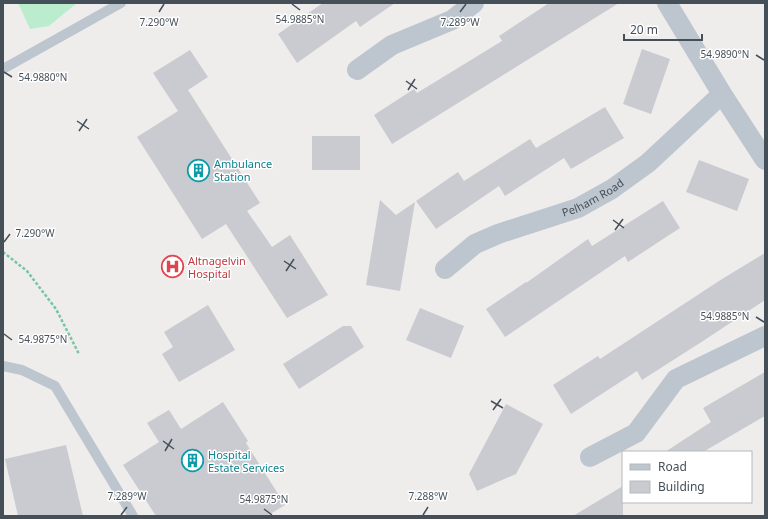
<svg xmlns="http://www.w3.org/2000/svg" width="768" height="519" viewBox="0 0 768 519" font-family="'Noto Sans',sans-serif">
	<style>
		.green { fill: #bbecce }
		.building { fill: #c9cbd1 }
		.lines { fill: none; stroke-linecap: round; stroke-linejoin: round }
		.path { stroke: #75c7a0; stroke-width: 2.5; stroke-dasharray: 3 2; stroke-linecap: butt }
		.lane { stroke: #bdc6ce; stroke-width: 10 }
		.street { stroke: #bdc6ce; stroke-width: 20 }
		.ticks { fill: none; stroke: #454f58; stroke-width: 1.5 }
		.labels { text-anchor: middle; stroke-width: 3; stroke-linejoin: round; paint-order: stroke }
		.culture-label { font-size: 11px; fill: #0d838f; stroke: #fff; text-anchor: start }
		.street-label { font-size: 11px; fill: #454f58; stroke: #fff }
		.health-label { font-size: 11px; fill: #be3a42; stroke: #fff; text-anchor: start }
		.ticks-label { font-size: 10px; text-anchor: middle; fill: #454f58; stroke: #fff; stroke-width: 3; stroke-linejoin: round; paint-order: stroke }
	</style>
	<rect width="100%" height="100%" fill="#efecec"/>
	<polygon class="green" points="18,3 77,3 49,26 30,29"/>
	<g class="building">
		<polygon points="323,3 395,3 360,27 356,21 297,63 278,34"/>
		<polygon points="549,3 619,3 392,144 374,115 414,89 417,93 502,41 499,36"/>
		<polygon points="642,49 670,59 651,114 623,104"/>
		<polygon points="190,50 208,77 188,90 260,203 247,211 272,247 290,235 328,295 287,318 226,224 202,239 137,137 178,111 153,73"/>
		<polygon points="605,107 624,138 571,169 564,158 505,196 499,186 436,229 416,201 458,172 464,181 530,139 536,148"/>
		<rect x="312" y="136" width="48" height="34"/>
		<polygon points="699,160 749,179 737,211 686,192"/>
		<polygon points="380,200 396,215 415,202 400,291 366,285"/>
		<polygon points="663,201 680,228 628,262 625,256 505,337 486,309 526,282 526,283 588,239 592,246"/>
		<polygon points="765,253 765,300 703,341 642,380 637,371 571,414 553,385 598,356 600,359 722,279"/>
		<polygon points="208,305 235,350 179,382 162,354 173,347 164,332"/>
		<polygon points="420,308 464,326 451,358 406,340"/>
		<polygon points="343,326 351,326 364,347 299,389 283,364"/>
		<polygon points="765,372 765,416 703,452 665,452 711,422 703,408"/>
		<polygon points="223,402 248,441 246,443 285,505 267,516 156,516 123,465 159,442 147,423 169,410 181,429"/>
		<polygon points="506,404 543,424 516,474 477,491 469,474"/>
		<polygon points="66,445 83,516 18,516 5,459"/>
		<polygon points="623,486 623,516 573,516"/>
	</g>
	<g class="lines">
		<polyline class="path" points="3,252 27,271 56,309 79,354"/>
		<g class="lane">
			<polyline points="3,69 121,3"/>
			<polyline points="3,366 22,370 55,386 133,516"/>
		</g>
		<g class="street">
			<polyline points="667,3 722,94 765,160"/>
			<polyline points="357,70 392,45 452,20 474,3"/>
			<path id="s1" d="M445 269 475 244 498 234 578 208 612 189 648 163 722 94"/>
			<polyline points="590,457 636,433 676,379 765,336"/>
		</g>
	</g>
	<path class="ticks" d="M292 4 300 10M159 12 164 4M460 12 466 4M756 55 764 60M4 72 12 77M406 81 417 89M408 90 415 79M77 121 89 129M79 131 87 119M613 220 624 228M615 230 623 219M4 242 10 234M284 261 296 269M286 271 294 259M756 317 764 322M4 334 12 340M491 401 503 408M493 410 501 399M163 441 174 449M165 451 172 439M264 509 272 515M121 515 127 507M423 515 428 507"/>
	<defs>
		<symbol id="building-ring" viewBox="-11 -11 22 22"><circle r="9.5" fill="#fff" stroke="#0f9aa8" stroke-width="1.5"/><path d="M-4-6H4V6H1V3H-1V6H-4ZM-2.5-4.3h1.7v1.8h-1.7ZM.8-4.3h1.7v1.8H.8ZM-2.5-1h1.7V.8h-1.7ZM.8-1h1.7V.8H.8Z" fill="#0f9aa8"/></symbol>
		<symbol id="hospital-ring" viewBox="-11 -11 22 22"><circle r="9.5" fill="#fff" stroke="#e0444e" stroke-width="1.5"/><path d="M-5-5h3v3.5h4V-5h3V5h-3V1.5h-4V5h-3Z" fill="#e0444e"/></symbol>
	</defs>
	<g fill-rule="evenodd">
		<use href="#building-ring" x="186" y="158" width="25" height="25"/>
		<use href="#hospital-ring" x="160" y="254" width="25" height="25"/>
		<use href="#building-ring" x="180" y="448" width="25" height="25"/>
	</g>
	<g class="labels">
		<g class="culture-label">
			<text x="214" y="168">Ambulance<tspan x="214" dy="13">Station</tspan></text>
			<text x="208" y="459">Hospital<tspan x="208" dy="13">Estate Services</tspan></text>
		</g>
		<g class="street-label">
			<text dy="4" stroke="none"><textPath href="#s1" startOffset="166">Pelham Road</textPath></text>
		</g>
		<g class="health-label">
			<text x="188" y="265">Altnagelvin<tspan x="188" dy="13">Hospital</tspan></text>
		</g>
	</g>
	<g class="ticks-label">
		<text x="300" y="23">54.9885°N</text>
		<text x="159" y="26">7.290°W</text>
		<text x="460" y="26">7.289°W</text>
		<text x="725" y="58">54.9890°N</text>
		<text x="43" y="81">54.9880°N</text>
		<text x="35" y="237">7.290°W</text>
		<text x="725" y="320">54.9885°N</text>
		<text x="43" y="343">54.9875°N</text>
		<text x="127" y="500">7.289°W</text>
		<text x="428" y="500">7.288°W</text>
		<text x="264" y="503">54.9875°N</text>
	</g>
	<rect width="768" height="519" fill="none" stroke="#454f58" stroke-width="8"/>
	<rect x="622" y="451" width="130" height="52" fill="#ffffff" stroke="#b5b9bc"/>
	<rect x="630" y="464" width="20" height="6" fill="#bdc6ce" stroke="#b5b9bc"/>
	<text x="658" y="471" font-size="12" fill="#454f58">Road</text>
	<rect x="630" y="481" width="20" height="12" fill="#c9cbd1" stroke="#b5b9bc"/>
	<text x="658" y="491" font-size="12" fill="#454f58">Building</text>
	<path d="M624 34v6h78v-6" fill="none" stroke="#454f58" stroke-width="2"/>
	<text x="630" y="34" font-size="12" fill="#454f58" stroke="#ffffff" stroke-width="3" paint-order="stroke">20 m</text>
</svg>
